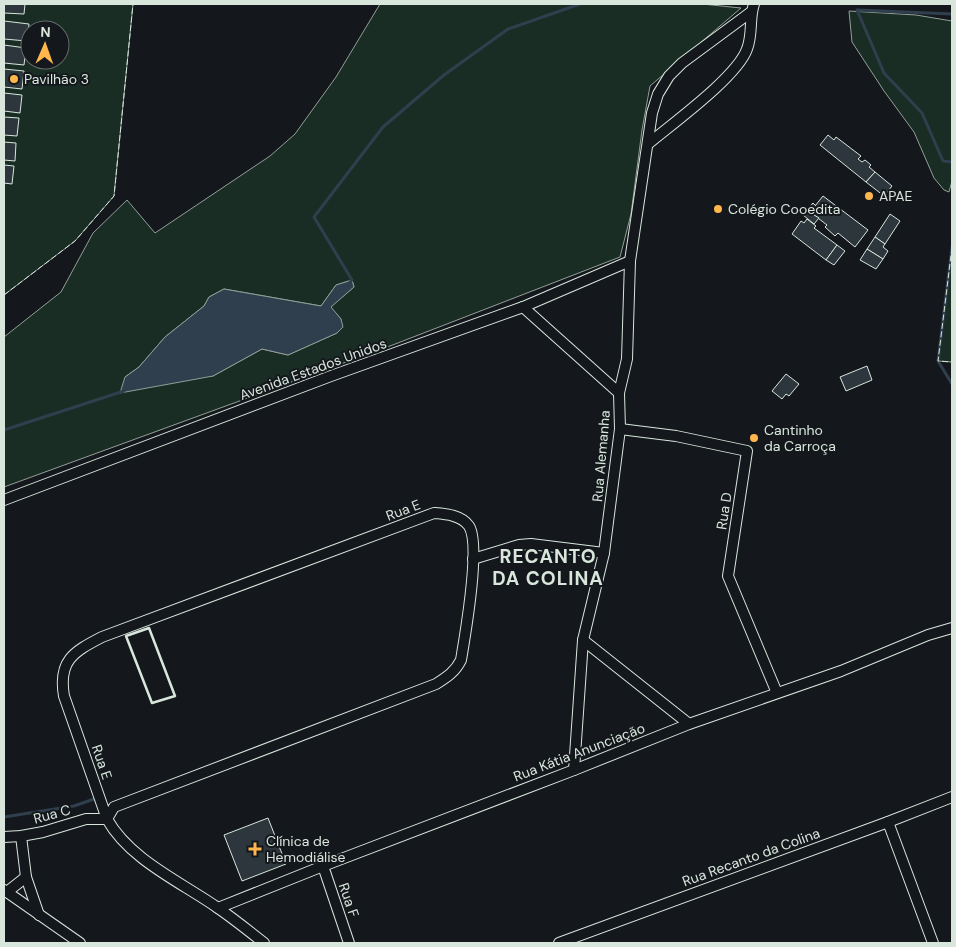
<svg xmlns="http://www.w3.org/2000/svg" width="956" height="947" viewBox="0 0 956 947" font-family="'DM Sans',sans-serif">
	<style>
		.green { fill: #1a2d24; stroke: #939e99; fill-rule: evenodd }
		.water { fill: #2f3f4d; stroke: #939e99 }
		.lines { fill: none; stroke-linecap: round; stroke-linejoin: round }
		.stream { stroke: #2f3f4d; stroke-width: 3 }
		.building { fill: #2c363c; stroke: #d8e6dc }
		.street-casing { stroke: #d8e6dc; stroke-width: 12 }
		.street { stroke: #14181c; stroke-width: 10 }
		.fence { stroke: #d8e6dc; stroke-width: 1; stroke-dasharray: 6 2.5; stroke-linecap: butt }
		.wall { stroke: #d8e6dc; stroke-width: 2.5 }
		.poi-dot { fill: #ffb74d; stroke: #14181c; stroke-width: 2 }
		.labels { text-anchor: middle; stroke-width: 4; stroke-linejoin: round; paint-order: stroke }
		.poi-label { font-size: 14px; fill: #d8e6dc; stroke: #14181c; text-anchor: start }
		.street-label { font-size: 14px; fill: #d8e6dc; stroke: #14181c }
		.district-label { font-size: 19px; font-weight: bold; letter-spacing: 1px; fill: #d8e6dc; stroke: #14181c }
	</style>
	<rect width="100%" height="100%" fill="#14181c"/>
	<g class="green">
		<path d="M4 4H133L114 196 75 241 4 295ZM30 30H60V60H30Z"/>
		<path d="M380 4H702L741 8 650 86 642 130 631 214 620 257 390 346 4 487V337L61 292 93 233 127 200 155 233 270 156 295 134 336 77ZM352 280 354 287 330 307 341 319 337 333 288 355 262 349 213 376 125 377 139 367 165 337 204 306 209 297 224 289 321 306 336 285Z"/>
		<polygon points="849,11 916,15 952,21 952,181 949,192 944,190 934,178 914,132 884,91 852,42"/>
		<polygon points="952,247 952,362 938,361"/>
	</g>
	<polygon class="water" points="352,280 354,287 331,307 341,319 343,327 337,333 288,355 262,349 213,376 120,393 125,377 139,367 165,337 204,306 209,297 224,289 321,306 336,285"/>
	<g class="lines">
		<g class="stream">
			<polyline points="952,14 857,10 884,73 922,113 943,161 952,162"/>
			<polyline points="952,247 938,361 952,384"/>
			<polyline points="350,282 352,280 314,217 383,127 444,75 508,29 580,4"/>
			<polyline points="4,430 124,391"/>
			<polyline points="4,817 74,806 94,799"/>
		</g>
	</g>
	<g class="building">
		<polygon points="4,4 25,4 24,14 4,13"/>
		<polygon points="4,21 29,24 27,41 4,39"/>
		<polygon points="4,45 26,48 24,65 4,63"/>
		<polygon points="4,69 24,71 22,89 4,87"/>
		<polygon points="4,93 22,95 20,113 4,111"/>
		<polygon points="4,117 19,118 17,136 4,135"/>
		<polygon points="828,135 834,140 836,137 861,156 858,159 862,162 865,160 871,165 869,167 875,172 866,182 820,145"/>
		<polygon points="4,142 16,143 15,161 4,160"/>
		<polygon points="4,165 14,166 12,184 4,183"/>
		<polygon points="875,172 892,186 884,196 866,182"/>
		<polygon points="823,196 868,230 855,247 838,233 835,236 825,227 827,225 814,215 819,209 815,206"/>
		<polygon points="813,203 819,209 814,215 819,218 814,224 803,215"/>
		<polygon points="890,214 900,221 885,244 875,237"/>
		<polygon points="807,219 816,226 814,228 837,245 826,260 792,234 801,221 804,223"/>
		<polygon points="875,237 885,244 883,247 888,251 883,259 867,249"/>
		<polygon points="837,245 845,251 834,265 826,260"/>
		<polygon points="867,249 883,259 876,269 860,260"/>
		<polygon points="867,366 872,380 846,391 840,377"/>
		<polygon points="786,374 799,384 789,396 786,394 782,399 772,391"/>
		<polygon points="268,818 286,864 242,881 224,835"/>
	</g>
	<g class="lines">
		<defs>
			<g id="street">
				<path d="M648 144C673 123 737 77 747 49 753 34 749 18 754 4"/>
				<polyline points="523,307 619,393"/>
				<polyline points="620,429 676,436 747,451 728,576 777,693"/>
				<polyline points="4,500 331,376 523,307 630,261"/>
				<polyline points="473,559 519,545 531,544 604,553"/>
				<polyline points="583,640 689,724"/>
				<polyline points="574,770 583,640 604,553 620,429 619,393 627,359 630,261 652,113 658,94 669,76 682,63 751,12"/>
				<path d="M107 819 114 807 436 684C447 677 455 672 461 660 465 636 481 545 469 526 461 515 446 514 434 513L102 637C73 652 58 661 64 696L107 819C130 860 181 882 218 908 234 919 249 931 264 943"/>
				<polyline points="888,822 933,943"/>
				<polyline points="21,836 26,877 39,915"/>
				<polyline points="4,837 21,836 43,832 86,819 107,819"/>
				<polyline points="323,866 349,943"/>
				<polyline points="4,890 80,943"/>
				<polyline points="7,892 26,877"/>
				<polyline points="218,908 323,866 574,770 689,724 841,671 928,635 952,628"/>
				<polyline points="559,943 888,822 952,797"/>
			</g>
		</defs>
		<use href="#street" class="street-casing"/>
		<use href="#street" class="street"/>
		<g class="fence">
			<polyline points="952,247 938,361 952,362"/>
			<polyline points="4,295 75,241 114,196 133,4"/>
		</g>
		<polygon class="wall" points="149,628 175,696 152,703 126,636"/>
	</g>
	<g class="poi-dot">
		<circle cx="14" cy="79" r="5"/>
		<circle cx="869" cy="196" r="5"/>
		<circle cx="718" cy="209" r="5"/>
		<circle cx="754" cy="438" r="5"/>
		<path d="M252.5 841.5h5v5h5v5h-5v5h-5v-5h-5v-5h5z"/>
	</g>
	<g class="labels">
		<g class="poi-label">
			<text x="24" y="84">Pavilhão 3</text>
			<text x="879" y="201">APAE</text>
			<text x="728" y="214">Colégio Cooedita</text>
			<text x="764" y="435">Cantinho<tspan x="764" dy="16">da Carroça</tspan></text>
			<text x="266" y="846">Clínica de<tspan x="266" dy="16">Hemodiálise</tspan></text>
		</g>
		<g class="street-label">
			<text transform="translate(313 369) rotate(-20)" y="5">Avenida Estados Unidos</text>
			<text transform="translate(601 456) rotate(-85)" y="5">Rua Alemanha</text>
			<text transform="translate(403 510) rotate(-21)" y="5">Rua E</text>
			<text transform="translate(724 511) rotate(-81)" y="5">Rua D</text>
			<text transform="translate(579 752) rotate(-21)" y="5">Rua Kátia Anunciação</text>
			<text transform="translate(102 762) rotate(71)" y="5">Rua E</text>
			<text transform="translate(52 814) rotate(-15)" y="5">Rua C</text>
			<text transform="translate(751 857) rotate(-20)" y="5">Rua Recanto da Colina</text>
			<text transform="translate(349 900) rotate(71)" y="5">Rua F</text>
		</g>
		<g class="district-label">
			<text x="548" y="563">RECANTO<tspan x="548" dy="22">DA COLINA</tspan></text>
		</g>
	</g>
	<rect width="956" height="947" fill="none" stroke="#d8e6dc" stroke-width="10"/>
	<g transform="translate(45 45) rotate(2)"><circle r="24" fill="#14181c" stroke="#626a69"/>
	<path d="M0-4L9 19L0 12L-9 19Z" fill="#ffb74d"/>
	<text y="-8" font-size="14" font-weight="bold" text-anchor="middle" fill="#d8e6dc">N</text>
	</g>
</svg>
